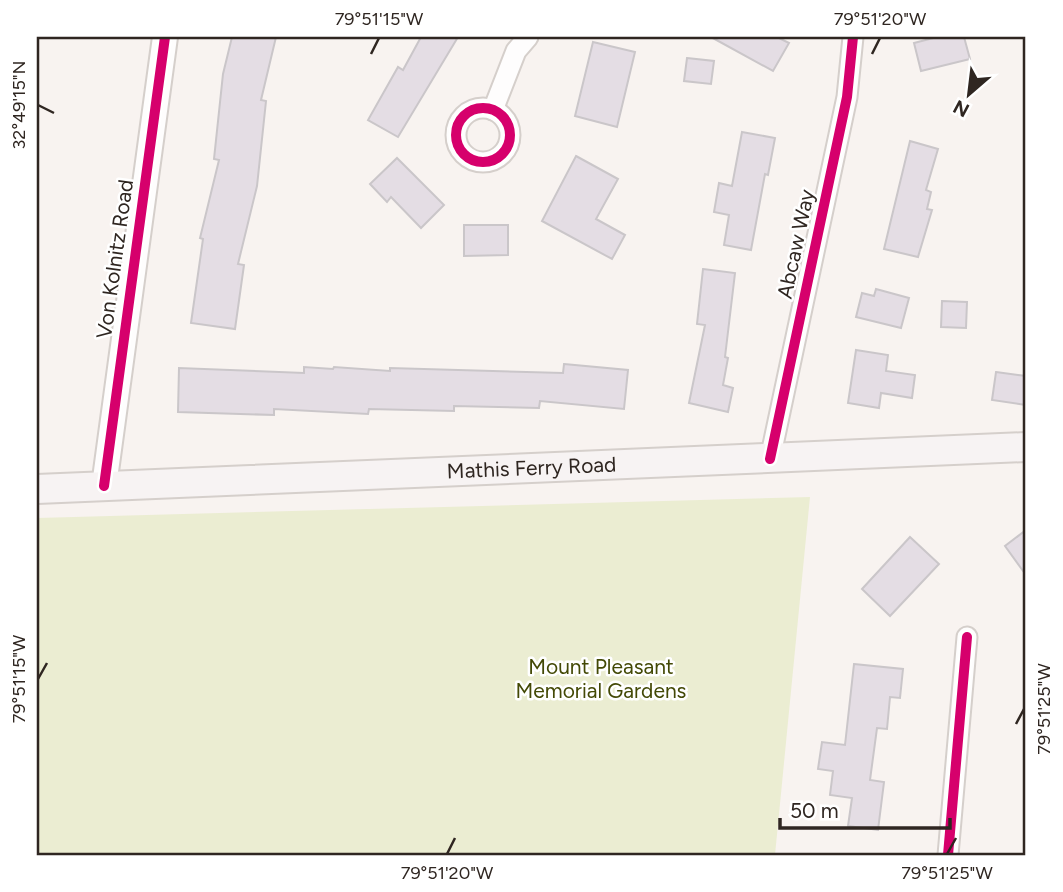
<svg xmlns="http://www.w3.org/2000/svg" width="1063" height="892" viewBox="0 0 1063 892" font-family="Figtree,sans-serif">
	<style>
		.green { fill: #ebedd2 }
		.building { fill: #e4dde4; stroke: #cac6c9; stroke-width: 2 }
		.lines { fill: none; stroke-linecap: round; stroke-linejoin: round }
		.minor-casing { stroke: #d5cfcb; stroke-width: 23 }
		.tertiary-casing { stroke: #d5cfcb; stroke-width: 28 }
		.secondary-casing { stroke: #d5cfcb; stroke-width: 32 }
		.minor { stroke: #fefdfd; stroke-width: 19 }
		.tertiary { stroke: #fefdfd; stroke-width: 24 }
		.secondary { stroke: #f7f3f3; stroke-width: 28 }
		.cycleway-casing { stroke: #fff; stroke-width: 15 }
		.cycleway { stroke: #d6006c; stroke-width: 10 }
		.ticks { fill: none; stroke: #2f2621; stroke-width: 2.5 }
		.labels { text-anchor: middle; stroke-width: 5; stroke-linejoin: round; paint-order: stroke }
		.street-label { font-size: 21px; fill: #2f2621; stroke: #fff }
		.park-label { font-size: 21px; fill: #434905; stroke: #fff }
		.neatline { fill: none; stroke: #2f2621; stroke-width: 2.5 }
		.ticks-label { font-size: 18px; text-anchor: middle; fill: #2f2621 }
	</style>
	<rect width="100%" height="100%" fill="#f8f3f0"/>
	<polygon class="green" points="810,497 775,855 37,855 37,518"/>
	<g class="building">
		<polygon points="232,37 276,37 261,100 266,101 257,186 238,264 244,265 235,329 191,323 203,239 200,238 219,160 214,159 223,74"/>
		<polygon points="421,37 458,37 398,137 368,120 398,67 403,70"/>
		<polygon points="711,37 777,37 789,43 773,71"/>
		<polygon points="937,37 964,37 970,59 921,71 914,43"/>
		<polygon points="593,42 635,52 617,127 575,116"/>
		<polygon points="687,58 714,61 711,84 684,81"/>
		<polygon points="742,132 775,138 768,175 765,174 751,250 724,245 729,215 714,212 719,183 732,186"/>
		<polygon points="910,141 938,149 926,190 931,192 927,209 932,210 918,257 884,249"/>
		<polygon points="576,156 618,179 596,219 625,235 612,259 542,221"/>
		<polygon points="397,158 444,205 421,228 391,197 387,202 370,184"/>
		<polygon points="464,225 508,225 508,255 464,256"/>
		<polygon points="703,269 735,273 725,357 728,358 723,385 733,388 728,412 689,403 705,325 697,324"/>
		<polygon points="876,289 909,298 901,328 856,317 862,293 874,296"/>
		<polygon points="942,301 967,302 966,328 941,327"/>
		<polygon points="856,350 888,355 886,371 915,375 912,398 881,393 879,408 848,403"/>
		<polygon points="564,364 628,370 624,409 540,401 539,408 454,406 454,411 369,409 368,414 274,409 274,415 178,412 179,368 304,373 304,367 333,369 334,367 390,371 390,368 563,373"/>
		<polygon points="996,372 1026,376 1026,405 992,400"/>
		<polygon points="1026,530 1026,575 1005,546"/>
		<polygon points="910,537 939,564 890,616 862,589"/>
		<polygon points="854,664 903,669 900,698 890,697 887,729 877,728 870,780 884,782 878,830 848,826 852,798 830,795 833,771 818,769 822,742 845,745"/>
	</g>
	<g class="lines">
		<defs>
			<g id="minor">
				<circle cx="483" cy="135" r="27"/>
				<polyline points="493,110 516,51 528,37"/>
				<polyline points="770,459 847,97 853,37"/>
				<polyline points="948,855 967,637"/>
			</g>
			<polyline id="tertiary" points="104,486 165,37"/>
			<g id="secondary">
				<path id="s1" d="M37 489 1026 447"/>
			</g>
		</defs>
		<use href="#minor" class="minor-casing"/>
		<use href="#tertiary" class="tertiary-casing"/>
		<use href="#secondary" class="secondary-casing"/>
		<use href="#minor" class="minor"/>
		<use href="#tertiary" class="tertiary"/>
		<use href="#secondary" class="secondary"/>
		<defs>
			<g id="cycleway">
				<circle cx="483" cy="135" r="27"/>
				<polyline points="770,459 847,97 853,37"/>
				<polyline points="104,486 165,37"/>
				<polyline points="948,855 967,637"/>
			</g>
		</defs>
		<use href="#cycleway" class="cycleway-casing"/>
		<use href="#cycleway" class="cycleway"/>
	</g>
	<path class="ticks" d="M371 54 379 38M872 54 880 38M38 105 54 113M38 679 47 663M1016 724 1024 709M447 854 455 838M947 854 956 838"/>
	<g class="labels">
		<g class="street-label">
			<text transform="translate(796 244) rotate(-78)" y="7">Abcaw Way</text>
			<text transform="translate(115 259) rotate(-82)" y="7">Von Kolnitz Road</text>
			<text dy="7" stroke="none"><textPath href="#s1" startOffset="495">Mathis Ferry Road</textPath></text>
		</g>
		<g class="park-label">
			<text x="601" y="674">Mount Pleasant<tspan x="601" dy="24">Memorial Gardens</tspan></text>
		</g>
	</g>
	<rect width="1063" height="892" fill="none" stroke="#ffffff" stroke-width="77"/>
	<g transform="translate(969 94) rotate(208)" stroke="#ffffff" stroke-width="5" paint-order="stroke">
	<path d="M0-5L12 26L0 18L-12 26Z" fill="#2f2621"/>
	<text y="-10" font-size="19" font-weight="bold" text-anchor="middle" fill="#2f2621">N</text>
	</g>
	<path d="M780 818v10h170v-10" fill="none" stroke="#2f2621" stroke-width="3.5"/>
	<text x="790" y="818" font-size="21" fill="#2f2621" stroke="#ffffff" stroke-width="5" paint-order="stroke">50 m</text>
	<rect x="38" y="38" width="986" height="816" class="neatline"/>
	<g class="ticks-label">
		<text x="379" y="25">79°51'15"W</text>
		<text x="880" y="25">79°51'20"W</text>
		<text transform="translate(19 105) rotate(-90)" y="6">32°49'15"N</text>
		<text transform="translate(19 679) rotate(-90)" y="6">79°51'15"W</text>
		<text transform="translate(1044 709) rotate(-90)" y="6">79°51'25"W</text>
		<text x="447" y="879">79°51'20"W</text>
		<text x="947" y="879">79°51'25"W</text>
	</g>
</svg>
